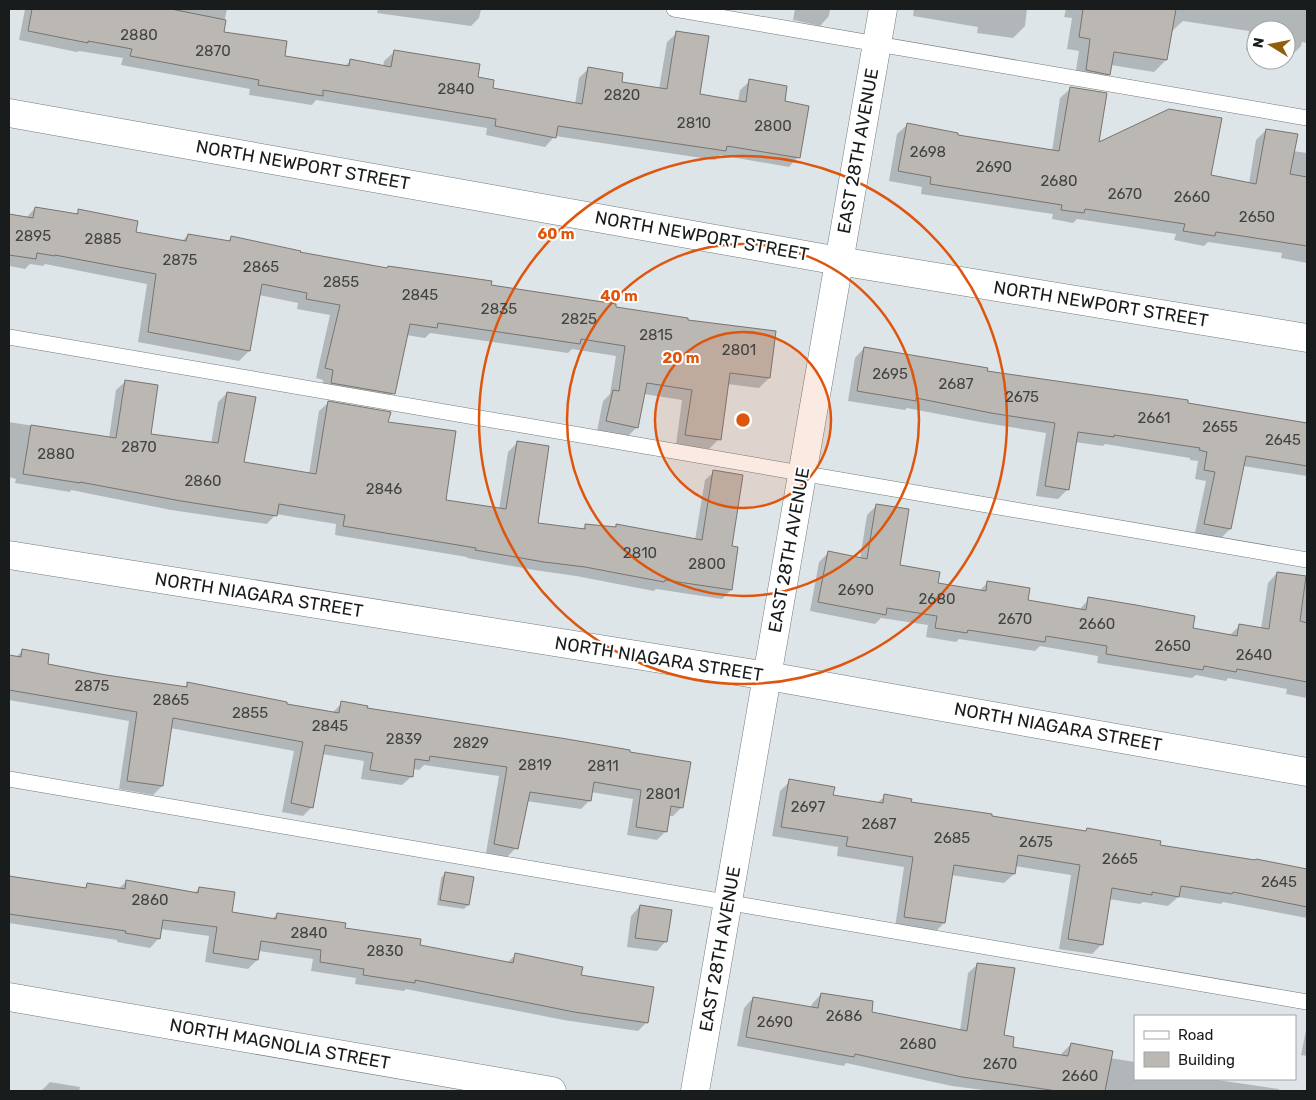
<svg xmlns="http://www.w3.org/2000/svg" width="1316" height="1100" viewBox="0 0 1316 1100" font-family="Rubik,sans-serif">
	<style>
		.shadow { fill: #0003 }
		.building { fill: #bbb7b2; stroke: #787470 }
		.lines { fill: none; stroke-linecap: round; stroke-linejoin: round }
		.service-casing { stroke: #73797c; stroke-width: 16 }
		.minor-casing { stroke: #73797c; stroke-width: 29 }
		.service { stroke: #fff; stroke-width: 15 }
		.minor { stroke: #fff; stroke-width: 28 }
		.ring { fill: none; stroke: #de560d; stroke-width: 2.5 }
		.labels { text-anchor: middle; stroke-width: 4; stroke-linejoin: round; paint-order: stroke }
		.number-label { font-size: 15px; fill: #424342 }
		.street-label { font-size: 18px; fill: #191c1d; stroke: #fff }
		.centre { fill: #de560d; stroke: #fff; stroke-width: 2.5 }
		.ring-label { font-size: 15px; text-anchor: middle; font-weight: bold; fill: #de560d; stroke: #fff; stroke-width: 4; stroke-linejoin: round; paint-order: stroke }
	</style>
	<rect width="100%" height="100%" fill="#dee5e8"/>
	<g class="shadow">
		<polygon points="25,9 227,9 222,33 284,57 345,66 350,61 383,67 384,61 394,52 476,78 491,89 575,104 579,78 588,69 620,83 659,89 667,42 677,33 698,95 738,102 740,90 750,81 783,102 798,157 789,167 720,155 715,160 555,136 545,147 486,135 487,128 316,100 312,105 249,95 250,89 121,65 123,58 79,51 77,52 19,40"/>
		<polygon points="378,9 481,9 479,18 471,26 377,13"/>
		<polygon points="795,9 830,9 829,16 820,26 793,20"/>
		<polygon points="914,9 1027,9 1025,26 1013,38 977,33 978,27 913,16"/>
		<polygon points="1066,9 1307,9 1307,43 1302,42 1301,46 1289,58 1286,58 1286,30 1256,30 1256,52 1246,50 1249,31 1183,21 1170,33 1166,60 1154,72 1111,65 1109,74 1097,86 1074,82 1079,51 1067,49 1072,18 1064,17"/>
		<polygon points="1070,89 1098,144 1209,176 1249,184 1256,140 1266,130 1293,151 1307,153 1307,263 1281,258 1282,253 1208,242 1204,246 1174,240 1176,234 1077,219 1073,223 1052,219 1053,214 921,194 922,187 889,181 897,134 907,125 956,136 1052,151 1060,98"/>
		<polygon points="35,208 75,215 79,211 134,233 182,241 188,235 227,242 231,238 299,253 687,321 769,378 759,388 727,384 719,439 709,449 676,445 682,400 644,394 637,427 627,437 597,431 603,401 610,394 616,356 572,349 568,353 430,333 425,338 406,335 393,393 383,403 321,393 323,380 316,378 330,315 297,309 298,303 259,295 249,351 239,361 138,342 147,284 45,264 43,266 30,264 25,269 9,266 9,215 26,218"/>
		<polygon points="864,348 986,372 1307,424 1307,476 1243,466 1230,529 1220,539 1195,533 1206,481 1195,479 1198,461 1190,460 1190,458 1105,444 1103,446 1075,442 1068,489 1058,499 1036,496 1046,433 980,422 907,408 905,410 848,401 855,358"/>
		<polygon points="125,382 150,435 211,444 218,402 227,393 242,463 309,474 319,411 328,403 387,423 445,501 499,510 508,452 517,443 536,524 581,530 586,525 614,528 617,525 695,540 705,480 714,472 730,547 731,590 722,599 656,589 654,591 576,576 534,570 467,558 467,557 335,535 336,524 276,514 267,524 171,510 71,490 70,492 15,483 16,479 9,477 9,422 109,438 116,390"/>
		<polygon points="877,505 899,566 937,584 979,591 988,582 1026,601 1079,610 1089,599 1192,629 1230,635 1240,625 1261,629 1268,583 1277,573 1307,578 1307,698 1286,694 1287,689 1228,678 1226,681 1196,675 1192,678 1097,663 1098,656 1040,646 1035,651 959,639 956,642 926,637 928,625 881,618 875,624 810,611 819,562 829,552 860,559 867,515"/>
		<polygon points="22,651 46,665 183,688 188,684 285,705 332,713 342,703 366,709 567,740 682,807 673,816 669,816 666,831 657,840 627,835 633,799 591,792 590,800 581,809 526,801 516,848 507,857 486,853 499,776 424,765 419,770 413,769 412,776 402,785 361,779 364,761 322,754 312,807 303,816 282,812 294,751 170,728 162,786 153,795 119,789 129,721 9,700 9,656 16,657"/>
		<polygon points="790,781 832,796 877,803 885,796 910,803 990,817 1158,846 1255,861 1256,860 1307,870 1307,918 1223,902 1221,904 1178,897 1168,906 1143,902 1140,904 1109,899 1102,944 1092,954 1059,949 1071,875 1015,866 1014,874 1004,883 951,875 944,923 934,933 895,927 904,867 837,856 838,847 772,836 780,791"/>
		<polygon points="445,873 468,905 464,909 437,905 441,878"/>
		<polygon points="9,877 84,889 87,885 118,889 127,881 194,894 199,888 230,913 271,920 277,914 419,946 507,963 515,955 579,976 647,1022 638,1031 564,1020 406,989 404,991 355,984 356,978 311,971 313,959 259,951 257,960 248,969 205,962 209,936 160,929 159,938 150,948 117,942 117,940 9,923"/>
		<polygon points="640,906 666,941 657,951 627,947 631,916"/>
		<polygon points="978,964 1003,1036 1011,1048 1061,1056 1062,1053 1071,1044 1110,1058 1135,1062 1135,1079 1211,1079 1279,1089 1278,1091 991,1091 952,1086 846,1063 844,1066 737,1046 744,1008 753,998 811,1008 812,1004 821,994 870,1013 960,1031 968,973"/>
		<polygon points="1307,1025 1307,1056 1301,1055"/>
		<polygon points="50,1082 80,1087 79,1091 41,1091"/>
	</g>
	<g class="building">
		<polygon points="32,9 171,9 226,20 224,32 287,41 285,56 349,66 350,59 391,67 394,50 480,64 478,77 494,80 493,88 582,104 588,67 623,73 622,82 667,89 676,31 709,36 700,94 746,102 749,79 787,86 785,101 809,106 800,158 727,146 726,151 558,126 556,138 495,126 496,119 323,90 323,96 258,85 259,80 130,56 132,49 88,41 88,43 28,31"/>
		<polygon points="1083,9 1176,9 1167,60 1114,52 1110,75 1086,70 1090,39 1079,37"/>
		<polygon points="1070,87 1107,93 1099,142 1169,109 1222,118 1211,175 1256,184 1266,129 1298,134 1290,174 1307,177 1307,246 1216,232 1215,236 1183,231 1185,224 1085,209 1084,213 1061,210 1062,205 930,184 931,177 898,171 907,123 958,133 958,135 1059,151"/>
		<polygon points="35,207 78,214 78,209 138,221 136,232 186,241 188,234 230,241 231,236 301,251 300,252 387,268 388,266 492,281 491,285 616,304 616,307 688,318 688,320 776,331 770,378 730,373 721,440 685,435 692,390 647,383 638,428 606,421 613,390 619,391 625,346 581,339 580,344 438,323 437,328 410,324 395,394 331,383 333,370 325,368 340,305 306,299 307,293 262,284 250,351 148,332 156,274 55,255 55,256 37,253 36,259 9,255 9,214 33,218"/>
		<polygon points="864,347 988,368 987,371 1188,400 1188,403 1307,423 1307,466 1246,456 1231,529 1204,524 1215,472 1204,470 1207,452 1199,450 1200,448 1114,435 1114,437 1078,432 1069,490 1045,486 1055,423 991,413 916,398 916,401 857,391"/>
		<polygon points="125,380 158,385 151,434 218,443 227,392 256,397 244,462 316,474 328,401 391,412 388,422 456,431 446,500 506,509 517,441 549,446 538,523 585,529 585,524 616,527 616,524 702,540 713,470 743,475 732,546 738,547 732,590 665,580 664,582 585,567 544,562 475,550 476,548 343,526 345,515 279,504 277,516 181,501 80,482 80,483 23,474 31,425 116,438"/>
		<polygon points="876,504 909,509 900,565 940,572 938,583 986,591 987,581 1030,588 1028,600 1086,610 1088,597 1136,605 1195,616 1193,628 1237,636 1239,624 1269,629 1277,572 1306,576 1300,621 1307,623 1307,682 1237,669 1236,672 1204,666 1203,670 1106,654 1107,646 1046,636 1045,642 968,630 967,633 935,628 937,616 887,608 886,615 818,602 828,551 867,559"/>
		<polygon points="22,649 49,654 48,664 106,675 187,687 187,682 287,702 287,704 339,713 341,701 368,706 367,708 567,739 630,750 630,752 691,762 683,808 671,806 667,832 636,827 641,790 594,782 591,801 530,792 518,849 494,844 507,767 430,756 429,761 415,759 413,777 370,770 373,753 325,745 313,808 291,803 303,742 173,718 163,786 127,781 137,712 9,690 9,655 21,657"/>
		<polygon points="789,779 835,787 833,795 883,803 884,794 912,799 911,802 992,814 992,816 1086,831 1087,828 1161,841 1160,845 1255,860 1256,859 1307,869 1307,907 1233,892 1232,894 1181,886 1179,897 1152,892 1152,895 1112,888 1103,945 1068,939 1080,865 1018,855 1015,874 954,865 945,923 904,917 913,857 846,846 848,837 781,827"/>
		<polygon points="445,872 474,877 469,905 440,900"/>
		<polygon points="9,876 86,888 87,883 125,889 126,880 198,893 199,887 235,892 232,912 276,919 277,913 346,923 345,928 421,939 420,945 513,963 515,953 583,967 581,975 654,987 648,1023 574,1012 415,980 415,983 363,975 364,969 320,962 321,950 261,941 258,960 213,953 217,927 163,920 160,939 125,933 126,931 9,914"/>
		<polygon points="640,905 672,910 667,942 635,938"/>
		<polygon points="977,963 1015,968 1004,1035 1014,1037 1013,1047 1068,1056 1071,1043 1113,1051 1105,1091 1057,1091 962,1077 855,1054 854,1057 746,1037 753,997 818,1008 821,993 873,1001 872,1012 967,1031"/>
	</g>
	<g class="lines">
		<defs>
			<g id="service">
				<polyline points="674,9 1307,118"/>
				<polyline points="9,337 1307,560"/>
				<polyline points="9,779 1307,1002"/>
			</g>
			<g id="minor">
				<polyline points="9,113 839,261 1307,338"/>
				<polyline points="9,555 768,676 1307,772"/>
				<polyline points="9,997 552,1091"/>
				<polyline points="695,1091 883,9"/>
			</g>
		</defs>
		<use href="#service" class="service-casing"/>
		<use href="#minor" class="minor-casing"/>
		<use href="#service" class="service"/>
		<use href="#minor" class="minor"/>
	</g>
	<circle cx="743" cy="420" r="88" fill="#de560d" fill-opacity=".12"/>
	<g class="ring">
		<circle cx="743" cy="420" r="88"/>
		<circle cx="743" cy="420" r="176"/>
		<circle cx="743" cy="420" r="264"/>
	</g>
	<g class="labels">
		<g class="number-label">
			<text x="139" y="40">2880</text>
			<text x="213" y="56">2870</text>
			<text x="456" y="94">2840</text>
			<text x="622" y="100">2820</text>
			<text x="694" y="128">2810</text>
			<text x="773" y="131">2800</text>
			<text x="928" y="157">2698</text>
			<text x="994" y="172">2690</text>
			<text x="1059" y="186">2680</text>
			<text x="1125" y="199">2670</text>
			<text x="1192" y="202">2660</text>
			<text x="1257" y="222">2650</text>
			<text x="33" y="241">2895</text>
			<text x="103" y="244">2885</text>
			<text x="180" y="265">2875</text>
			<text x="261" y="272">2865</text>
			<text x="341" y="287">2855</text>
			<text x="420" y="300">2845</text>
			<text x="499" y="314">2835</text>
			<text x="579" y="324">2825</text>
			<text x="656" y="340">2815</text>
			<text x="739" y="355">2801</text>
			<text x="890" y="379">2695</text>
			<text x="956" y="389">2687</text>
			<text x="1022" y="402">2675</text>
			<text x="1154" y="423">2661</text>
			<text x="1220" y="432">2655</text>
			<text x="1283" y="445">2645</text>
			<text x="139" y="452">2870</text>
			<text x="56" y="459">2880</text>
			<text x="203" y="486">2860</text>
			<text x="384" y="494">2846</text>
			<text x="640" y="558">2810</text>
			<text x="707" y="569">2800</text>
			<text x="856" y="595">2690</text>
			<text x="937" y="604">2680</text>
			<text x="1015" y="624">2670</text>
			<text x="1097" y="629">2660</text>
			<text x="1173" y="651">2650</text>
			<text x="1254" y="660">2640</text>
			<text x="92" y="691">2875</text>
			<text x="171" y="705">2865</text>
			<text x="250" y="718">2855</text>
			<text x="330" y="731">2845</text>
			<text x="404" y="744">2839</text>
			<text x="471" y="748">2829</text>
			<text x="535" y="770">2819</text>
			<text x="603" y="771">2811</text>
			<text x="663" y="799">2801</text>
			<text x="808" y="812">2697</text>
			<text x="879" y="829">2687</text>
			<text x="952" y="843">2685</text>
			<text x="1036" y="847">2675</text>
			<text x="1120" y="864">2665</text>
			<text x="1279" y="887">2645</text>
			<text x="150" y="905">2860</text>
			<text x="309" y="938">2840</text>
			<text x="385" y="956">2830</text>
			<text x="844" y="1021">2686</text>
			<text x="775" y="1027">2690</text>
			<text x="918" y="1049">2680</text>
			<text x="1000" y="1069">2670</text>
			<text x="1080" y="1081">2660</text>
		</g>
		<g class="street-label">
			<text transform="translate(858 151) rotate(-80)" y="6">EAST 28TH AVENUE</text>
			<text transform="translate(303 165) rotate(10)" y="6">NORTH NEWPORT STREET</text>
			<text transform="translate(702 236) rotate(10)" y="6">NORTH NEWPORT STREET</text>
			<text transform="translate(1101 304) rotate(9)" y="6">NORTH NEWPORT STREET</text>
			<text transform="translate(789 550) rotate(-80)" y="6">EAST 28TH AVENUE</text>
			<text transform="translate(259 595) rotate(9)" y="6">NORTH NIAGARA STREET</text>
			<text transform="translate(659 659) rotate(9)" y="6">NORTH NIAGARA STREET</text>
			<text transform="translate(1058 727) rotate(10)" y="6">NORTH NIAGARA STREET</text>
			<text transform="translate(720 949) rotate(-80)" y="6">EAST 28TH AVENUE</text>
			<text transform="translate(280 1044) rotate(10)" y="6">NORTH MAGNOLIA STREET</text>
		</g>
	</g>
	<circle cx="743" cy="420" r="8" class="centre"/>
	<g class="ring-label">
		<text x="556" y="239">60 m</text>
		<text x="619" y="301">40 m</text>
		<text x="681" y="363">20 m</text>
	</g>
	<rect width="1316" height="1100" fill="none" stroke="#191c1d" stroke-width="20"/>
	<rect x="1134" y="1015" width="162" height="65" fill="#ffffff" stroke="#a3a4a5"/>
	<rect x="1144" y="1031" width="25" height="8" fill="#ffffff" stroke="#a3a4a5"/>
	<text x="1178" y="1040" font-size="15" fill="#191c1d">Road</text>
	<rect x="1144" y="1052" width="25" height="15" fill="#bbb7b2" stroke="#a3a4a5"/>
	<text x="1178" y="1065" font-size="15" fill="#191c1d">Building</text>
	<g transform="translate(1271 45) rotate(280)"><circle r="24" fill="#ffffff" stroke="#a3a4a5"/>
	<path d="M0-4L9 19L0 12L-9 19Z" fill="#8f5f0b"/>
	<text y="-8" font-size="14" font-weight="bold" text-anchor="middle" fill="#191c1d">N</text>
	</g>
</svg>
